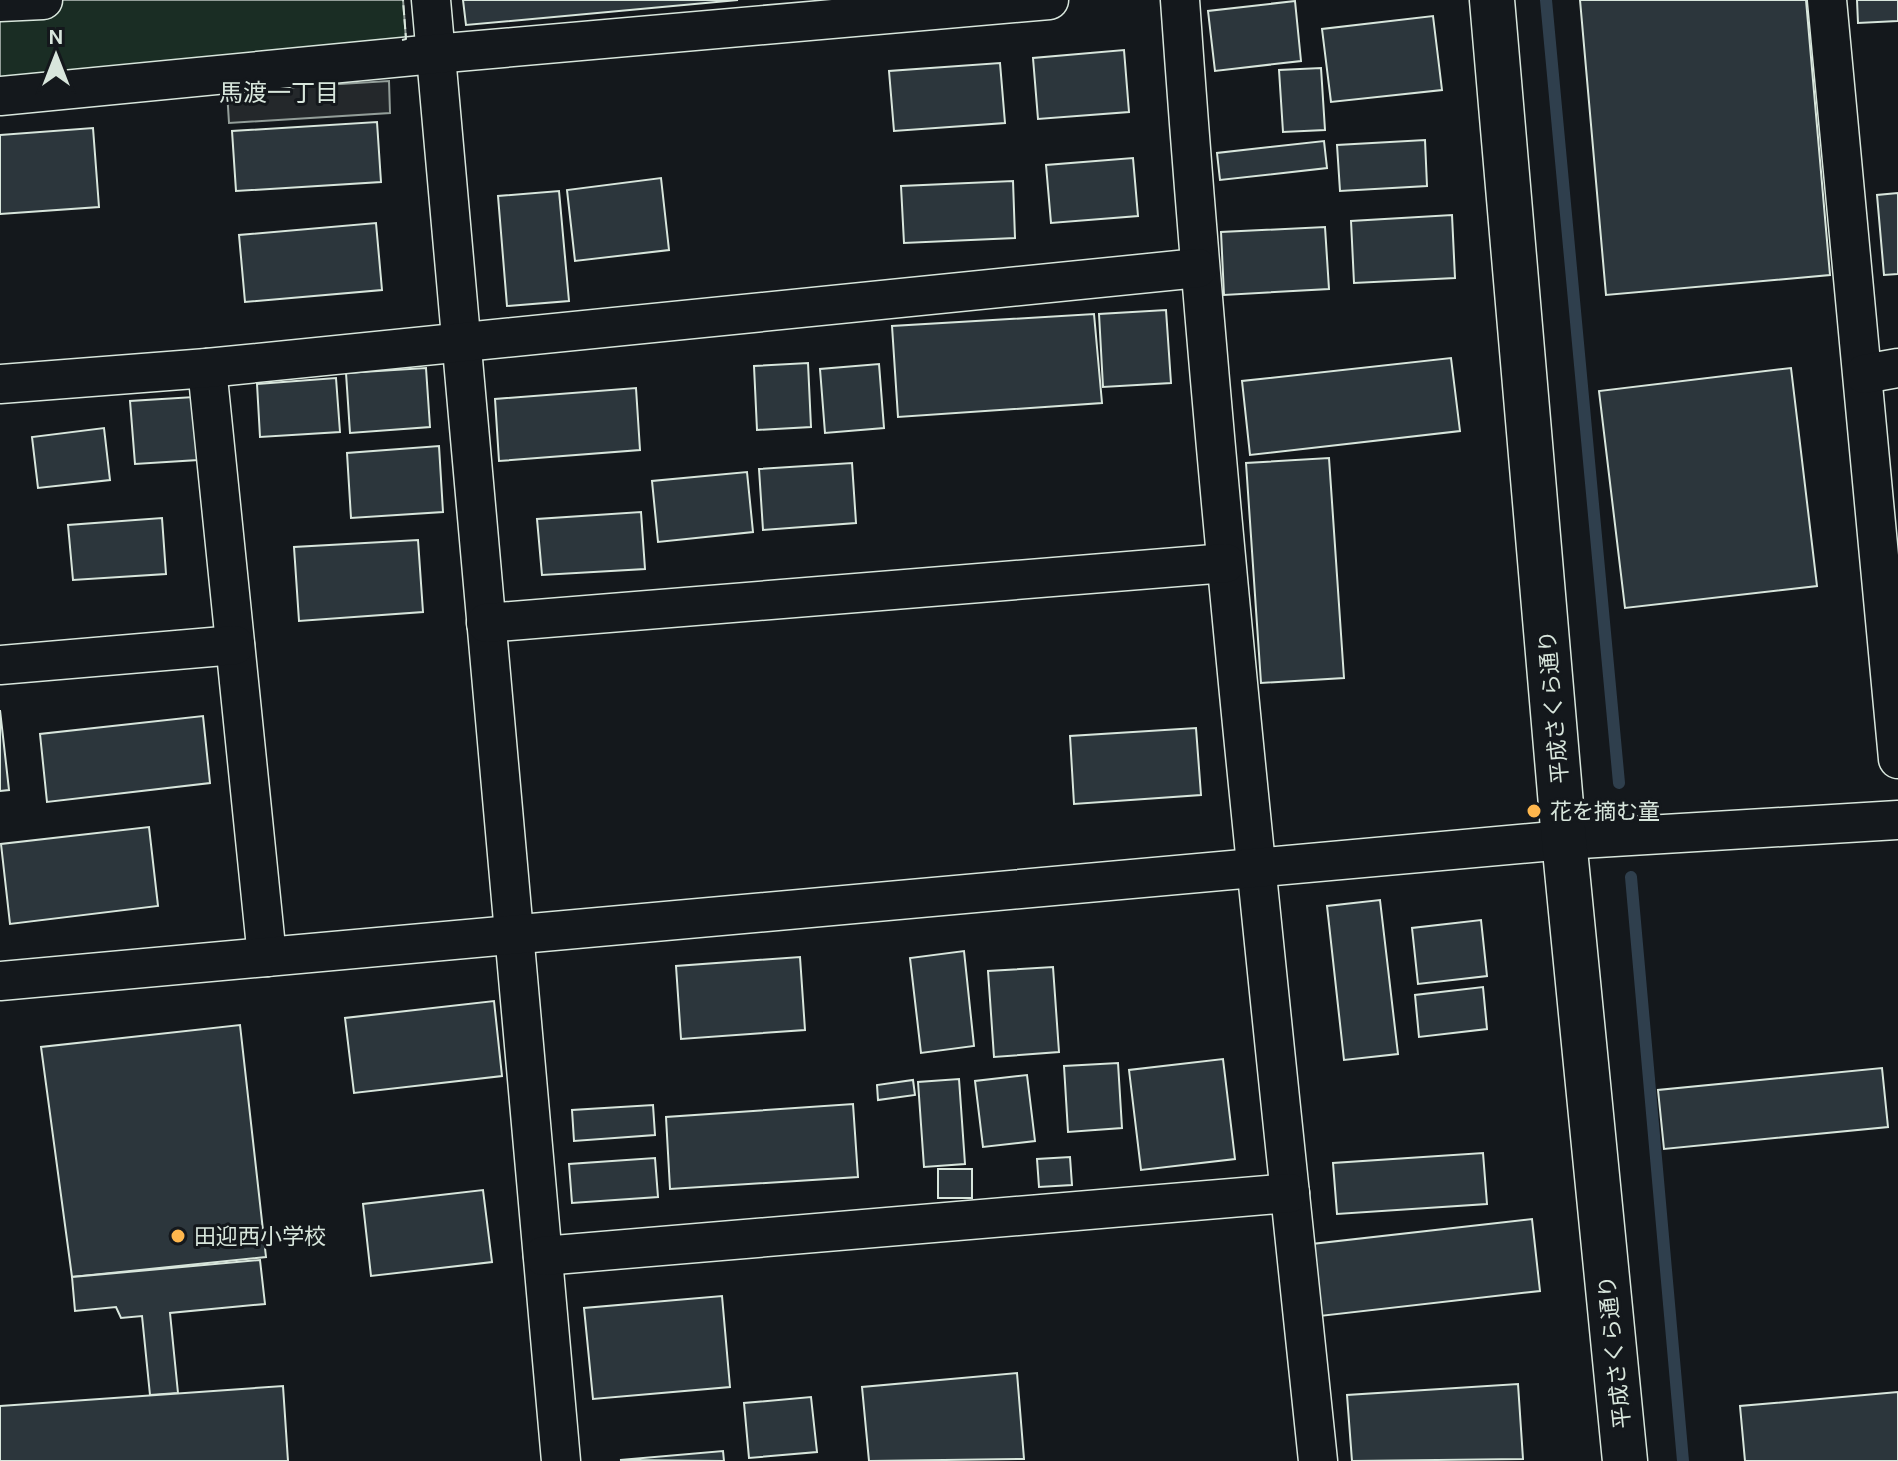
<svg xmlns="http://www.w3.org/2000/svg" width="1898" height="1461" viewBox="0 0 1898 1461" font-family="Karla,'Noto Sans JP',sans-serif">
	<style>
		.green { fill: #1a2d24; stroke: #939e99; stroke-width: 2 }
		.parking { fill: #24282b; stroke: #939e99; stroke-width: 2 }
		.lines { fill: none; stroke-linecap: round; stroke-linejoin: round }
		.stream { stroke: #2f3f4d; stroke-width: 12 }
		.building { fill: #2c363c; stroke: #d8e6dc; stroke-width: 2 }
		.street-casing { stroke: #d8e6dc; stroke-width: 41 }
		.secondary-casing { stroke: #d8e6dc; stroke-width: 47 }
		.street { stroke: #14181c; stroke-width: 38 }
		.secondary { stroke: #14181c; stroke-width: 44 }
		.fence { stroke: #d8e6dc; stroke-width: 2; stroke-dasharray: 10 4; stroke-linecap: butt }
		.poi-dot { fill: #ffb74d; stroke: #14181c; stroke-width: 3 }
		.labels { text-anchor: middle; stroke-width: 6; stroke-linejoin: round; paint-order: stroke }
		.street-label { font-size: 22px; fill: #d8e6dc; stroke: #14181c }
		.poi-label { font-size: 22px; fill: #d8e6dc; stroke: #14181c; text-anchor: start }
		.neighbourhood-label { font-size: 24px; fill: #d8e6dc; stroke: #14181c }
	</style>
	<rect width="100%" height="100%" fill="#14181c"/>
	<polygon class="green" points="0,0 403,0 406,39 0,83"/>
	<polygon class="parking" points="389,81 390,113 229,123 227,91"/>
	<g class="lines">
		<g class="stream">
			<polyline points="1546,0 1619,783"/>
			<polyline points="1631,877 1683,1461"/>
		</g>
	</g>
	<g class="building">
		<polygon points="463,0 738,0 466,25"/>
		<polygon points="1580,0 1806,0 1830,275 1606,295"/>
		<polygon points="1857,0 1898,0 1898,21 1858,23"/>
		<polygon points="1295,1 1301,61 1215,71 1208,11"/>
		<polygon points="1433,16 1442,90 1331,102 1322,29"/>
		<polygon points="1124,50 1129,112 1038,119 1033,58"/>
		<polygon points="1000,63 1005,123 894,131 889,71"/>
		<polygon points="1321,68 1325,130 1283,132 1279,70"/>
		<polygon points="377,122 381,182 236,191 232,131"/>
		<polygon points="93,128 99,207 0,214 0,135"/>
		<polygon points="1425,140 1427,186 1340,191 1337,145"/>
		<polygon points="1324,141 1327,168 1220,180 1217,153"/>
		<polygon points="1133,158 1138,216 1051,223 1046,165"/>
		<polygon points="661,178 669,250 575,261 567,190"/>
		<polygon points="1013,181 1015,238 904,243 901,186"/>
		<polygon points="559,191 569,301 507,306 498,196"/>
		<polygon points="1898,193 1898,274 1884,275 1877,195"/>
		<polygon points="1452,215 1455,278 1354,283 1351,221"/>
		<polygon points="376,223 382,290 245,302 239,235"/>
		<polygon points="1325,227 1329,289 1224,295 1221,232"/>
		<polygon points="1166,310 1171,383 1103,387 1099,314"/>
		<polygon points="1094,314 1102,403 898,417 892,326"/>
		<polygon points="1451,358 1460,431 1250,455 1242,381"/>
		<polygon points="808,363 811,427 757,430 754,366"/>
		<polygon points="879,364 884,428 825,433 820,369"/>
		<polygon points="426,368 430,427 350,433 346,373"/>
		<polygon points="1791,368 1817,586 1625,608 1599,391"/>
		<polygon points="336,378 340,432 260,437 257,384"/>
		<polygon points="636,388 640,450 499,461 495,399"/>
		<polygon points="194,397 198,460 135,464 130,401"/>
		<polygon points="104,428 110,480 38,488 32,437"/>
		<polygon points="439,446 443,512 351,518 347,453"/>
		<polygon points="1329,458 1344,678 1261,683 1246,463"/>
		<polygon points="852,463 856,523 763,530 759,469"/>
		<polygon points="747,472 753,532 658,542 652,481"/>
		<polygon points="641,512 645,569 542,575 537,519"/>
		<polygon points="162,518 166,574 73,580 68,525"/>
		<polygon points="418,540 423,612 299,621 294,547"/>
		<polygon points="0,710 9,790 0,791"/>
		<polygon points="203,716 210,783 47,802 40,734"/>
		<polygon points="1196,728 1201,795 1074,804 1070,736"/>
		<polygon points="149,827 158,906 10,924 1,844"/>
		<polygon points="1380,900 1398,1054 1344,1060 1327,906"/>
		<polygon points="1481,920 1487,976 1418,984 1412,928"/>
		<polygon points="964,951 974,1046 921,1053 910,958"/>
		<polygon points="800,957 805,1030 681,1039 676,966"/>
		<polygon points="1053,967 1059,1052 994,1057 988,971"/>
		<polygon points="1483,987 1487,1029 1419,1037 1415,995"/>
		<polygon points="494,1001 502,1076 354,1093 345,1018"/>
		<polygon points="240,1025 266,1257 72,1277 41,1047"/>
		<polygon points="1223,1059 1235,1159 1141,1170 1129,1070"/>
		<polygon points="1118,1063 1122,1128 1068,1132 1064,1066"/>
		<polygon points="1882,1068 1888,1127 1664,1149 1658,1090"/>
		<polygon points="1027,1075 1035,1141 983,1147 975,1081"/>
		<polygon points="959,1079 965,1164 924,1167 918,1082"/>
		<polygon points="913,1080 915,1095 878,1100 877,1085"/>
		<polygon points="853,1104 858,1177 670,1189 666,1117"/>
		<polygon points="653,1105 655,1135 574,1141 572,1110"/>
		<polygon points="1483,1153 1487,1204 1337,1214 1333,1163"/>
		<polygon points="1070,1157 1072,1185 1039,1187 1037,1159"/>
		<polygon points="655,1158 658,1197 572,1203 569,1164"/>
		<rect x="938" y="1169" width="34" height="29"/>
		<polygon points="483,1190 492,1262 371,1276 363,1204"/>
		<polygon points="1532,1219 1540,1291 1320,1316 1312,1244"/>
		<polygon points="260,1260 265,1304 170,1313 178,1393 150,1395 142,1316 121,1318 116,1307 75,1311 72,1277"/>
		<polygon points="722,1296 730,1387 593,1399 584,1308"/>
		<polygon points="1017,1373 1024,1459 869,1461 862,1387"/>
		<polygon points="1518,1384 1523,1459 1352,1461 1347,1395"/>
		<polygon points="283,1386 288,1461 0,1461 0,1406"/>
		<polygon points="1898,1392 1898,1461 1745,1461 1740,1406"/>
		<polygon points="811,1397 817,1452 749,1458 744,1403"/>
		<polygon points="723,1451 724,1461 620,1460"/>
	</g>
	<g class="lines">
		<defs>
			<g id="street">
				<polyline points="431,0 561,1461"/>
				<path d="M1180 0C1214 488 1267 974 1318 1461"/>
				<polyline points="1827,0 1898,759"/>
				<polyline points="0,2 43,0"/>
				<polyline points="0,96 434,54 1049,0"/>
				<polyline points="207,368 267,957"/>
				<polyline points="1864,374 1898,368"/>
				<polyline points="0,384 207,368 1198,268"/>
				<polyline points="486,623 1226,563"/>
				<polyline points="0,665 235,645"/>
				<polyline points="0,981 1564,840 1898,820"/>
				<polyline points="543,1256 1290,1193"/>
			</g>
			<polyline id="secondary" points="1492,0 1564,840 1625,1461"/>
		</defs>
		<use href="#street" class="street-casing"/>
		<use href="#secondary" class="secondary-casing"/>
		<use href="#street" class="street"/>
		<use href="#secondary" class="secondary"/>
		<polyline class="fence" points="402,40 406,39 403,0"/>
	</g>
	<g class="poi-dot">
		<circle cx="1534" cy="811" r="8"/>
		<circle cx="178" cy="1236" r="8"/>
	</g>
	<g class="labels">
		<g class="street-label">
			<text transform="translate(1553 707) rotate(-95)" y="8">平成さくら通り</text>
			<text transform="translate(1614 1352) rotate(-96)" y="8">平成さくら通り</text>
		</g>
		<g class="poi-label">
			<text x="1550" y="819">花を摘む童</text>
			<text x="194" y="1244">田迎西小学校</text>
		</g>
		<g class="neighbourhood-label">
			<text x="279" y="101">馬渡一丁目</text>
		</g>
	</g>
	<g transform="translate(56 56)" stroke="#14181c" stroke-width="6" paint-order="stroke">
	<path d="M0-6L14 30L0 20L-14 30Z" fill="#d8e6dc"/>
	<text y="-12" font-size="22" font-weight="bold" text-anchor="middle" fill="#d8e6dc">N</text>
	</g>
</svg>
